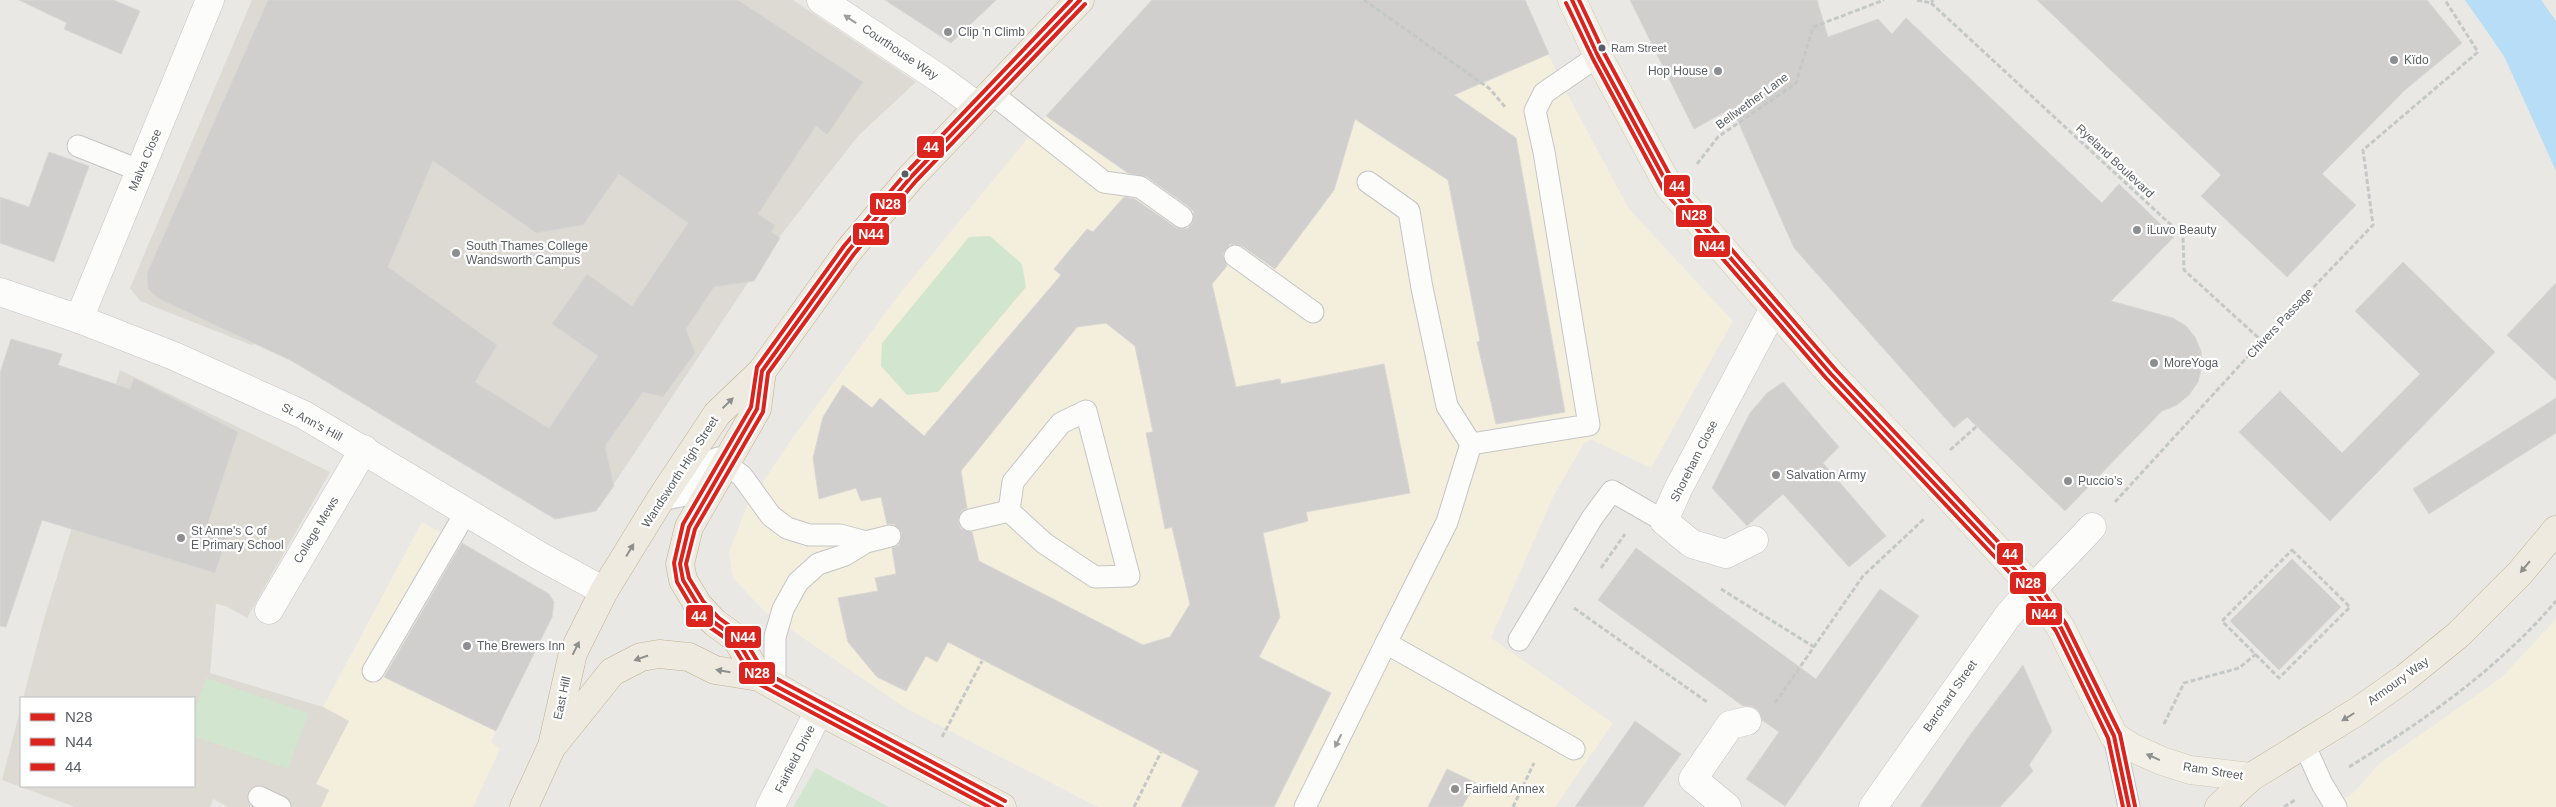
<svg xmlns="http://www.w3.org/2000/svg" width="2556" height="807" viewBox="0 0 2556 807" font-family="Arial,sans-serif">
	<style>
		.commercial { fill: #f4eedc }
		.education { fill: #dddad3 }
		.green { fill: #d2e6cf }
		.water { fill: #b7def6 }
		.building { fill: #d0cfcd; stroke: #d8d7d4; fill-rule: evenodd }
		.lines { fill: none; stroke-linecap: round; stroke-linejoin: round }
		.lane-casing { stroke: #c5c5c5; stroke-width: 23 }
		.street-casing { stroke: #c5c5c5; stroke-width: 29 }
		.secondary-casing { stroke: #c6c6c6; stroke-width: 29 }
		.primary-casing { stroke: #d1c7b2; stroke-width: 29 }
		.highway-casing { stroke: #c0b092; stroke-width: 29 }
		.path { stroke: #c4c9c7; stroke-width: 3; stroke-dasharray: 5 2.5; stroke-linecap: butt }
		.lane { stroke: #fcfcfb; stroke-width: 21 }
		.street { stroke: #fcfcfb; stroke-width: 28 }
		.secondary { stroke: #fcfcfb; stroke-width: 28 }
		.primary { stroke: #f2efe6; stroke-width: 28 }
		.highway { stroke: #eeeae0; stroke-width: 28 }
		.bus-1-casing { stroke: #fff; stroke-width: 8 }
		.bus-2-casing { stroke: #fff; stroke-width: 8 }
		.bus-3-casing { stroke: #fff; stroke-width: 8 }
		.bus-1 { stroke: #dc241f; stroke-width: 4 }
		.bus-2 { stroke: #dc241f; stroke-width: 4 }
		.bus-3 { stroke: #dc241f; stroke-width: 4 }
		.oneway { fill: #9b9d9f }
		.oneway2 { fill: #8e8f8e }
		.oneway3 { fill: #8f9190 }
		.poi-dot { fill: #8c8e90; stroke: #fff; stroke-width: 2 }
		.bus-dot { fill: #5a5e62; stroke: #fff; stroke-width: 2 }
		.labels { text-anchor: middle; stroke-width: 4.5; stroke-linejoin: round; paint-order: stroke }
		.bus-label { font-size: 11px; fill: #5a5e62; stroke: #fff; text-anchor: start }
		.poi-label { font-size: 12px; fill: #5a5e62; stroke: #fff; text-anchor: start }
		.street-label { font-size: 12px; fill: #5a5e62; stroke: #fff }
		.line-badge { stroke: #fff; stroke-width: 2 }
		.badge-label { font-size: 14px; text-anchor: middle; font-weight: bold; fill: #fff }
	</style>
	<rect width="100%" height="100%" fill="#e9e8e4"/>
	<g class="commercial">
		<polygon points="1152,0 1392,16 1487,82 1542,57 1546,48 1561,82 1629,209 1733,321 1651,468 1592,440 1584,443 1554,495 1491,638 1613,723 1555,807 1098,807 907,709 765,612 733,578 729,552 747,506 791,440 901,292 1046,116"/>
		<polygon points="422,522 549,594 554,602 552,617 491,742 500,749 473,807 321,807 329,790 316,784 349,721 323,707"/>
		<polygon points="2556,619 2556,807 2329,807 2353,793 2380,763 2502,677"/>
	</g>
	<g class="education">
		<polygon points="252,0 793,0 916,82 858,136 773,245 596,511 554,519 550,509 508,480 260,343 251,345 140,301 130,288"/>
		<polygon points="120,370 330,472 247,618 226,606 216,604 210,673 323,707 349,721 316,784 329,790 321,807 228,807 213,799 210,807 75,807 2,780 21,707 21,786 194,786 194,698 23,698 44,619"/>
	</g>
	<g class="green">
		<polygon points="990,236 1022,264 1026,287 938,392 907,395 881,366 882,343 969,237"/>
		<polygon points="206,678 308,713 288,769 194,736 194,713"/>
		<polygon points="816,768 889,807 793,807"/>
	</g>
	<polygon class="water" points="2465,0 2541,0 2556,21 2556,171 2504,56"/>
	<g class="building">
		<polygon points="19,0 113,0 140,11 121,54 64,29 67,23"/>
		<path d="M268 0H738L863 82 827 135 816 126 758 214 775 225 771 232 780 238 754 281 714 287 686 329 695 353 663 397 643 392 605 446 614 486 596 511 555 519 292 361 159 299 148 289 147 273ZM433 161 536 233 583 225 619 174 688 223 632 306 587 274 552 324 598 356 549 428 475 382 497 345 388 267Z"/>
		<polygon points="885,0 996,0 951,43"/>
		<path d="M1152 0H1525L1549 54 1454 95 1516 138 1565 412 1496 424 1477 342 1480 341 1448 180 1355 119 1334 190 1275 269 1242 246 1230 244 1223 254 1227 266 1212 284 1236 387 1280 379 1281 384 1384 364 1410 493 1306 512 1308 521 1263 533 1280 617 1259 657 1331 693 1274 807H1181L1199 771 948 642 937 662 926 656 906 691 877 677 848 642 838 598 878 591 875 578 896 574 892 548 899 545 902 533 894 524H887L881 497 861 501 856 488 819 499 813 458 823 417 843 385 872 408 880 398 924 436 1061 275 1054 269 1087 229 1093 232 1124 197 1135 199 1175 227 1187 229 1192 224 1194 212 1189 207 1147 177 1128 173 1046 116ZM1106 323 1135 346 1153 432 1146 433 1165 529 1172 527 1190 604 1170 637 1143 645 979 561 972 532 961 529 958 522 961 511 967 508 961 471 1077 327Z"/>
		<polygon points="1630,0 1817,0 1828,37 1878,19 1892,34 1906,18 2102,203 2119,184 2174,237 2111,301 2173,318 2186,326 2195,337 2201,351 2202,366 2198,382 2189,395 2177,405 2162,411 2065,511 1967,417 1954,428 1794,248 1732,108 1694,129"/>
		<polygon points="2037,0 2427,0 2462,43 2406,89 2322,174 2356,205 2287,277 2201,196 2221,175"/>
		<polygon points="49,152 89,166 54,262 0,243 0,197 29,207"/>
		<polygon points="2403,262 2495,352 2330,521 2239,432 2280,391 2342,453 2420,374 2355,311"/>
		<polygon points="2556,283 2556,381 2507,335"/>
		<polygon points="11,339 62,354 58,365 130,389 134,378 238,432 208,523 229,531 215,573 42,520 6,627 0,626 0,373"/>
		<polygon points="1783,382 1839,447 1823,463 1886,536 1849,567 1783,494 1747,526 1712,488 1750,413 1767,393"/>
		<polygon points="2556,398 2556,433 2429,514 2413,489"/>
		<polygon points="462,543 549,594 554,602 552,617 496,731 384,677"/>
		<polygon points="1636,548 1816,679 1880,589 1919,616 1785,806 1746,779 1779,732 1762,720 1758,710 1751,706 1743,706 1598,600"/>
		<polygon points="2292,559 2341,607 2279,670 2230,621"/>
		<polygon points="2023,665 2052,731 2029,765 2033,771 2000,807 1920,807 1970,735"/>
		<polygon points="1635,721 1681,754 1643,807 1575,807"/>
		<polygon points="1447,769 1476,783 1462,807 1428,807"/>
	</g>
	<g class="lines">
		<defs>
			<g id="lane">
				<polyline points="990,92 1104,182 1140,187 1182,217"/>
				<polyline points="78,146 141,171"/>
				<polyline points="1368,182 1409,211 1422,288 1447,406 1471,444 1447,522 1386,643"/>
				<polyline points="1235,256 1313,312"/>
				<polygon points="1086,411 1129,576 1095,577 1044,543 1009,511 1013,482 1061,423"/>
				<polyline points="1471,444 1589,425 1544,152 1535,111 1544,93 1598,56"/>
				<polyline points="660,500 681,496 707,462 718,458 742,476 771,516 787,528 809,535 840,535 866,542"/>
				<polyline points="970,520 1009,511"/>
				<polyline points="1519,640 1592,518 1612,491 1664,521"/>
				<polyline points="373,671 466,512"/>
				<polyline points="775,686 775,637 783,609 798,582 818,564 845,555 866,542 890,536"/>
				<polyline points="2114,736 2129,807"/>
				<polyline points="2304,744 2322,784 2336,807"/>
				<polyline points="259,797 280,807"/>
				<polyline points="1305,807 1386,643 1574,749"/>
			</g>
			<g id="street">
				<polyline points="821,0 940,79 977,106"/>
				<polyline points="79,319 210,0"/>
				<polyline points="1754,540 1726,554 1692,544 1664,521 1678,489 1773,310"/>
				<polyline points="269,610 364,449"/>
				<polyline points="770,807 819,711"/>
				<polyline points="1727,807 1693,779 1730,725 1747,721"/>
				<path d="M1873 807 2007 617C2034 585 2065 557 2092 527"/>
			</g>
			<polyline id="secondary" points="0,292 79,319 174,356 304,415 538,555 604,591"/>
			<polyline id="primary" points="1572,0 1598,56 1669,187 1831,374 1923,469 2032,587 2061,628 2114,736 2133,748 2162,761 2190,770 2251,777"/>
			<g id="highway">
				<polyline points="759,677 736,638 715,623 698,605 683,580 680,564 689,527 757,409 762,371"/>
				<polyline points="555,743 612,672 641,657 659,654 689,657 715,670 759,677 819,711 1002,807"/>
				<polyline points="524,807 552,746 573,653 604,591 660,500 717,414 762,371 849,250 911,177 1080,0"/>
				<polyline points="2219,807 2251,777 2358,711 2405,678 2458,635 2520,573 2556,530"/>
			</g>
		</defs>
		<use href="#lane" class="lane-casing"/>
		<use href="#street" class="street-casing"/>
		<use href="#secondary" class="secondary-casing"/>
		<use href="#primary" class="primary-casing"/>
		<use href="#highway" class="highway-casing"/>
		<g class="path">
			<polyline points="1364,0 1490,89 1505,107"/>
			<polyline points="1917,0 1931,3 1933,0"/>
			<polyline points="1931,3 2183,236 2184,270 2262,341"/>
			<polyline points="1697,164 1718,137 1796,83 1813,27 1884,0"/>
			<polyline points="1950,450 1977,426"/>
			<polyline points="2115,502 2262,341 2373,225 2363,150 2478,52 2445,0"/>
			<polygon points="2292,550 2350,607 2279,678 2222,621"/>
			<polyline points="1601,568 1625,534"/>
			<polyline points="1721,589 1814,647"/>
			<polyline points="1574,608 1707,702"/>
			<polyline points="1775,703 1863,576 1924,519"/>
			<polyline points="2164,724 2184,683 2239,668 2256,654"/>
			<polyline points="942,737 982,661"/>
			<path d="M2349 767C2425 720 2498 669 2556 601"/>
			<polyline points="1134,807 1161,752"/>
			<polyline points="1513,807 1534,763"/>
			<polyline points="2284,807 2295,800"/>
		</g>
		<use href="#lane" class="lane"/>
		<use href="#street" class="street"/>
		<use href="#secondary" class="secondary"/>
		<use href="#primary" class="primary"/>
		<use href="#highway" class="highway"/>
		<defs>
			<g id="bus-1">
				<polyline points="1572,0 1598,56 1669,187 1831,374 2032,587 2061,628 2114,736 2129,807"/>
				<polyline points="1002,807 759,677 736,638 715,623 698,605 683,580 680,564 689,527 757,409 762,371 849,250 911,177 1080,0"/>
			</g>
			<g id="bus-2">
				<polyline points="1566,3 1593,59 1664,191 1826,378 2027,591 2056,631 2108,738 2123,807"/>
				<polyline points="1005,801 764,672 741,634 719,618 703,601 689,578 686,564 695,529 763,412 768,373 854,254 916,181 1085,4"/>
			</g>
			<g id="bus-3">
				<polyline points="1579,0 1604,53 1674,183 1836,370 2037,583 2066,624 2120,734 2135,806"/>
				<polyline points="989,807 755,682 731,642 711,628 693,609 677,582 674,563 683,524 751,407 757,367 844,246 906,173 1071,0"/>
			</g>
		</defs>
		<use href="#bus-1" class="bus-1-casing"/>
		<use href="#bus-2" class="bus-2-casing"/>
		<use href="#bus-3" class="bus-3-casing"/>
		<use href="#bus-1" class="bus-1"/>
		<use href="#bus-2" class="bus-2"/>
		<use href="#bus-3" class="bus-3"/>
	</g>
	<defs><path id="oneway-solid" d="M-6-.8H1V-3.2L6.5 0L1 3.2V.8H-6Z" transform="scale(1.25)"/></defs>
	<g class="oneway">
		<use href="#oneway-solid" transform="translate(850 19) rotate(-146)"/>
		<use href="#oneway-solid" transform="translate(1338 741) rotate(117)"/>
	</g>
	<g class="oneway2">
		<use href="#oneway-solid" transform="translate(728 403) rotate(-44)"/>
		<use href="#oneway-solid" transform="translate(630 550) rotate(-59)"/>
		<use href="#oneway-solid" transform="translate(2525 567) rotate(130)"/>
		<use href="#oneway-solid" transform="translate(576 648) rotate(-63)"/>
		<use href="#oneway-solid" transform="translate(641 658) rotate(161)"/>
		<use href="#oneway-solid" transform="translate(723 671) rotate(-170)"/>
		<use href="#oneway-solid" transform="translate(2348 717) rotate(148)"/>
	</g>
	<use class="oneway3" href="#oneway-solid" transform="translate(2153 757) rotate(-156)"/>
	<g class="poi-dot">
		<circle cx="948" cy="32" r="5"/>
		<circle cx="2394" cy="60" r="5"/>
		<circle cx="1718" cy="71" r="5"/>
		<circle cx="2137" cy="230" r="5"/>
		<circle cx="456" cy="253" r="5"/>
		<circle cx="2154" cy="363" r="5"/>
		<circle cx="1776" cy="475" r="5"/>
		<circle cx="2068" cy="481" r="5"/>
		<circle cx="181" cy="538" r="5"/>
		<circle cx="467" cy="646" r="5"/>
		<circle cx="1455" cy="789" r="5"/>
	</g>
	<g class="bus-dot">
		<circle cx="1602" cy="48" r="4.5"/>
		<circle cx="905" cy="174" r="4.5"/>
	</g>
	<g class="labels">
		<g class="bus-label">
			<text x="1611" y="52">Ram Street</text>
		</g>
		<g class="poi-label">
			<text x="958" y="36">Clip 'n Climb</text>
			<text x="2404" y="64">Kïdo</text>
			<text x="1708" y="75" text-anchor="end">Hop House</text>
			<text x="2147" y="234">iLuvo Beauty</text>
			<text x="466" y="250">South Thames College<tspan x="466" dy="14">Wandsworth Campus</tspan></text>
			<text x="2164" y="367">MoreYoga</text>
			<text x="1786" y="479">Salvation Army</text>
			<text x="2078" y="485">Puccio’s</text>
			<text x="191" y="535">St Anne's C of<tspan x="191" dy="14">E Primary School</tspan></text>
			<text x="477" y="650">The Brewers Inn</text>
			<text x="1465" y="793">Fairfield Annex</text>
		</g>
		<g class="street-label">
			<text transform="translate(900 52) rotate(34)" y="4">Courthouse Way</text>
			<text transform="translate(1752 101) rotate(-36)" y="4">Bellwether Lane</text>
			<text transform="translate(145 160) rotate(-67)" y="4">Malva Close</text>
			<text transform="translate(2115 161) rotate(43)" y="4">Ryeland Boulevard</text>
			<text transform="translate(2280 323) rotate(-47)" y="4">Chivers Passage</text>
			<text transform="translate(312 422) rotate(28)" y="4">St. Ann's Hill</text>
			<text transform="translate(1694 461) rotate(-63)" y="4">Shoreham Close</text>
			<text transform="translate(680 472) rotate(-57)" y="4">Wandsworth High Street</text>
			<text transform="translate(316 530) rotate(-59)" y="4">College Mews</text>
			<text transform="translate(2398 681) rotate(-36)" y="4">Armoury Way</text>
			<text transform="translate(1950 696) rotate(-55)" y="4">Barchard Street</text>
			<text transform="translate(562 698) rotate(-78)" y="4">East Hill</text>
			<text transform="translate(795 759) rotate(-63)" y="4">Fairfield Drive</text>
			<text transform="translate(2213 771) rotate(9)" y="4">Ram Street</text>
		</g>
	</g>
	<g class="line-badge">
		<rect x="916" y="135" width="29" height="24" rx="5" fill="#dc241f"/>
		<rect x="1663" y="174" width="28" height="24" rx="5" fill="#dc241f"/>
		<rect x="869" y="192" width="38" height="24" rx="5" fill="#dc241f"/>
		<rect x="1675" y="204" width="38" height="24" rx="5" fill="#dc241f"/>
		<rect x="852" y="222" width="38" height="24" rx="5" fill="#dc241f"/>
		<rect x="1693" y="234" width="38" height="24" rx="5" fill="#dc241f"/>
		<rect x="1996" y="542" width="28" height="24" rx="5" fill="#dc241f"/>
		<rect x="2009" y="571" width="38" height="24" rx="5" fill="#dc241f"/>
		<rect x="2025" y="602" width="38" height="24" rx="5" fill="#dc241f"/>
		<rect x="685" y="604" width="29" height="24" rx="5" fill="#dc241f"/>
		<rect x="724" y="625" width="38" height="24" rx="5" fill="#dc241f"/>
		<rect x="738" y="661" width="38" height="24" rx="5" fill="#dc241f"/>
	</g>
	<g class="badge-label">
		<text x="931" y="152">44</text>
		<text x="1677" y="191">44</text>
		<text x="888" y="209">N28</text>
		<text x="1694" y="220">N28</text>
		<text x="871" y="239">N44</text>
		<text x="1712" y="251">N44</text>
		<text x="2010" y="559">44</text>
		<text x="2028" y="588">N28</text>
		<text x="2044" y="619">N44</text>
		<text x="699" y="621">44</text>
		<text x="743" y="642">N44</text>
		<text x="757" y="678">N28</text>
	</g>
	<rect x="20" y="697" width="175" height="90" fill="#ffffff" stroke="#bdbfc0"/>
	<rect x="30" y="713" width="25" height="8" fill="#dc241f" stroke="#bdbfc0"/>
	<text x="65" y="722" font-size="15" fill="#5a5e62">N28</text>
	<rect x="30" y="738" width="25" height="8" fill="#dc241f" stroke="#bdbfc0"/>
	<text x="65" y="747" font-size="15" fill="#5a5e62">N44</text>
	<rect x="30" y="763" width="25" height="8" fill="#dc241f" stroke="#bdbfc0"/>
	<text x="65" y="772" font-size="15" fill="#5a5e62">44</text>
</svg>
